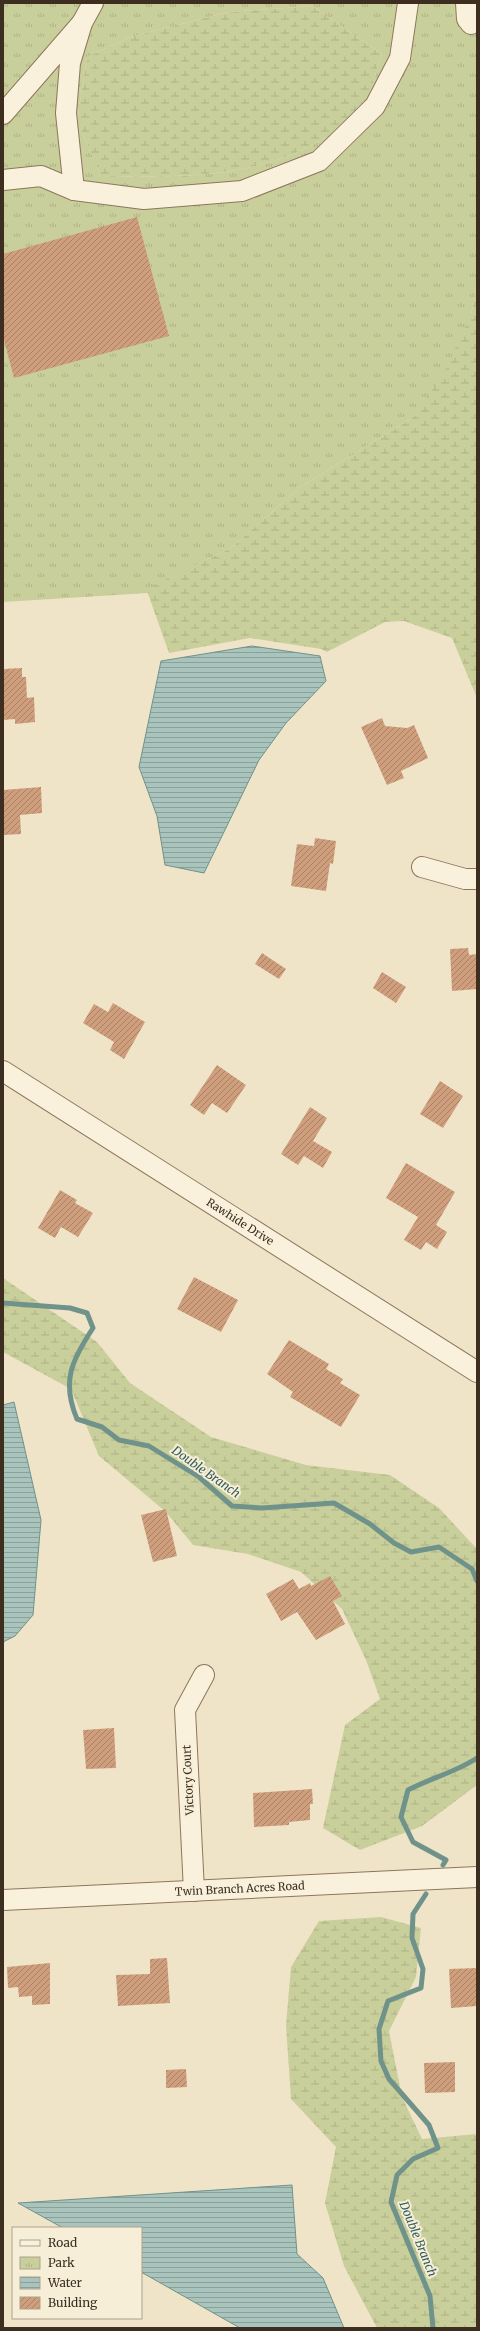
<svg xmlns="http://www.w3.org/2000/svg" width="480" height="2331" viewBox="0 0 480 2331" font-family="Merriweather,serif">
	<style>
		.wetland { fill: url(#wetland-marsh) }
		.park { fill: url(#park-tufts); fill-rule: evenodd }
		.water { fill: url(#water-rules); stroke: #6f938a }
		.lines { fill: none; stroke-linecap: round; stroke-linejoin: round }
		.stream { stroke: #6f938a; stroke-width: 5 }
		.building { fill: url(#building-hatch) }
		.minor-casing { stroke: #8d765c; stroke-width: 22 }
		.minor { stroke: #faf1dc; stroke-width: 20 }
		.labels { text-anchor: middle; stroke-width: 4; stroke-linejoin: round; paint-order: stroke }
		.street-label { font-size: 11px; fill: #3d2e20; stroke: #f7eed8 }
		.water-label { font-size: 12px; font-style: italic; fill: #2f5d5a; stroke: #f7eed8 }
	</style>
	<defs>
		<pattern id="wetland-marsh" width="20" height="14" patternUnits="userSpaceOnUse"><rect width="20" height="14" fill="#c9cf9b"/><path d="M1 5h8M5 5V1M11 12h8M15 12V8" fill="none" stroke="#aeb285"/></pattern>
		<pattern id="park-tufts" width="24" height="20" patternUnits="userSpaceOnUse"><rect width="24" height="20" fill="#c9cf9b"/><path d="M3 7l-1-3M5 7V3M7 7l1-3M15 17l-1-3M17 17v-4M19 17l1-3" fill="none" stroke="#aeb285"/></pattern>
		<pattern id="water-rules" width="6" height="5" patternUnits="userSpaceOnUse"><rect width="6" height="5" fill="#a9c4bc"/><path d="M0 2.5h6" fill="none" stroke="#8ba098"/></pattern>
		<pattern id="building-hatch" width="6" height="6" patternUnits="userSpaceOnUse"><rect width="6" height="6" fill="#cf9f7d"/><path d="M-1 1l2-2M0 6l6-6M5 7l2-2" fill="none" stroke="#a98266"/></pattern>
	</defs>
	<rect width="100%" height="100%" fill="#f0e4c8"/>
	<g class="wetland">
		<path d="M312 6 382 54C377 67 369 101 362 111 357 119 343 125 335 131 264 180 184 177 101 176L77 121 87 57 130 37 228 12Z"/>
		<polygon points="477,290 477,698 452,638 404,621 385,622 327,652 321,649 250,638 169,653 146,588 231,548 299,488 415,416 471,313"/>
		<polygon points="3,1278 97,1342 130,1383 211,1437 306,1465 390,1475 439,1508 477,1549 477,1785 422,1826 360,1850 323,1828 345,1725 380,1699 366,1660 342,1609 301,1572 248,1554 193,1545 166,1512 99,1456 71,1389 3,1352"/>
		<polygon points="381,1917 421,1928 416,1977 389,2031 402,2097 422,2139 477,2134 477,2328 377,2328 344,2266 325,2203 336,2147 291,2099 286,2025 291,1967 319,1921"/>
	</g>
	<path class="park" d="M3 3H477V290L471 313 446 369 415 416 299 488 231 548 147 588 148 593 3 602ZM312 6 382 54C377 67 369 101 362 111 357 119 343 125 335 131 264 180 184 177 101 176L77 121 87 57 130 37 228 12Z"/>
	<g class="water">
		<polygon points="252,646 320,656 326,681 286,723 259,760 204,873 165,865 157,816 139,767 161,661"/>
		<polygon points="14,1402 41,1520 33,1615 15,1636 3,1642 3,1405"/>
		<polygon points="292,2185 297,2254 323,2278 344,2328 240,2328 141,2272 141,2228 63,2228 18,2203"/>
	</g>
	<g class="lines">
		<g class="stream">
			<path d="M3 1303 70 1308 87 1313 93 1328C72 1360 61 1381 77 1419L102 1427 119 1440 149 1446 199 1477 232 1506 262 1508 334 1503 370 1524 394 1543 411 1552 439 1547 472 1569 477 1581"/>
			<path d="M443 1865 446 1860 413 1842 401 1817 408 1790C431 1778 456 1772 477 1758"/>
			<polyline points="426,1894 413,1914 412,1938 423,1969 421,1988 388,2001 379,2029 381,2061 389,2079 429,2125 438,2148 413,2159 397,2175 391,2202 430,2296 433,2328"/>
		</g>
	</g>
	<g class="building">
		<polygon points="137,217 169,336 14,378 3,336 3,254"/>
		<polygon points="22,668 22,677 26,677 27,698 34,697 35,722 15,724 15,719 3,720 3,669"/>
		<polygon points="382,718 385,726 407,728 414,725 428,758 401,771 404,778 387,785 361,727"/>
		<polygon points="41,787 42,813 20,815 21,834 3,835 3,790"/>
		<polygon points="315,838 336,841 333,864 330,863 326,891 291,886 297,844 314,846"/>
		<polygon points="468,948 469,955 477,954 477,989 452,991 450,949"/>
		<polygon points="262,953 286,969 279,979 255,964"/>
		<polygon points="382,972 406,987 396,1003 373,988"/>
		<polygon points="113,1003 145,1022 124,1059 110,1050 114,1042 83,1023 94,1004 108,1012"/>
		<polygon points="217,1065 246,1085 227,1113 212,1103 204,1115 190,1105"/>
		<polygon points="440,1081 463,1096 443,1128 420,1114"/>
		<polygon points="310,1107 327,1118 313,1141 332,1152 323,1168 304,1156 298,1165 281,1154"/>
		<polygon points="406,1163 455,1192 436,1225 447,1232 437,1249 426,1242 421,1250 404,1240 418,1217 386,1198"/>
		<polygon points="60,1190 77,1200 75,1203 93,1213 78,1237 61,1227 55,1238 38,1228"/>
		<polygon points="194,1277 238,1300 221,1332 177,1309"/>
		<polygon points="289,1340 329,1364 326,1369 343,1379 340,1383 360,1395 341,1427 290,1397 293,1392 267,1374"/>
		<polygon points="166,1509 177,1556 153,1562 141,1515"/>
		<polygon points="330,1576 342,1596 333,1601 345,1624 316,1640 297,1612 281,1621 266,1594 293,1579 299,1589 310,1583 311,1586"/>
		<polygon points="114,1728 116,1768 86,1769 83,1730"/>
		<polygon points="312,1789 313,1804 310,1804 310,1820 289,1822 289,1825 254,1827 253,1793"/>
		<polygon points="167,1958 170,2003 118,2006 116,1975 150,1974 150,1959"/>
		<polygon points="50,1963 50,2004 32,2005 32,1996 19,1997 18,1987 8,1988 7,1967"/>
		<polygon points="477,1968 477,2006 451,2008 449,1969"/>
		<polygon points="455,2062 455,2092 425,2093 424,2063"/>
		<polygon points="186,2069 187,2087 166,2088 166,2070"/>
	</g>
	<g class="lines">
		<defs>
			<g id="minor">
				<polyline points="466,3 467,19 471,24"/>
				<polyline points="3,114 82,23 93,3"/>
				<polyline points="3,180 41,176 74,190 144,199 242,191 319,161 375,106 400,58 408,3"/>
				<polyline points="74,190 66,113 70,63 82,23"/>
				<polyline points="422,867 465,879 477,879"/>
				<path id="s1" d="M3 1071 477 1372"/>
				<polyline points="194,1891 185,1710 204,1675"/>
				<path id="s2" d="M3 1900 477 1877"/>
			</g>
		</defs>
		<use href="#minor" class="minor-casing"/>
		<use href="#minor" class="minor"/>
	</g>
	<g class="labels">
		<g class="street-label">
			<text dy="4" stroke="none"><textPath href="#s1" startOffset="281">Rawhide Drive</textPath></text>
			<text transform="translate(188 1780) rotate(-93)" y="4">Victory Court</text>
			<text dy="4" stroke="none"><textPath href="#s2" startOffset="237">Twin Branch Acres Road</textPath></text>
		</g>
		<g class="water-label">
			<text transform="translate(206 1472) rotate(35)" y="4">Double Branch</text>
			<text transform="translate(418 2239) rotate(68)" y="4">Double Branch</text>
		</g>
	</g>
	<rect width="480" height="2331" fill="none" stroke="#3d2e20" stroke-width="8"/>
	<rect x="12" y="2227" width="130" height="92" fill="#f7eed8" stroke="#ada18e"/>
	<rect x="20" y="2240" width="20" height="6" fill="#faf1dc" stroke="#ada18e"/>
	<text x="48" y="2247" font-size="12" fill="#3d2e20">Road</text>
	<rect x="20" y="2257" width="20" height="12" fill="url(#park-tufts)" stroke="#ada18e"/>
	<text x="48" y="2267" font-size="12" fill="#3d2e20">Park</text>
	<rect x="20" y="2277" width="20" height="12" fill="url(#water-rules)" stroke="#ada18e"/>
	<text x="48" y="2287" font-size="12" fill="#3d2e20">Water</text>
	<rect x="20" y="2297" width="20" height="12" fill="url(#building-hatch)" stroke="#ada18e"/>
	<text x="48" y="2307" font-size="12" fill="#3d2e20">Building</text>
</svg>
